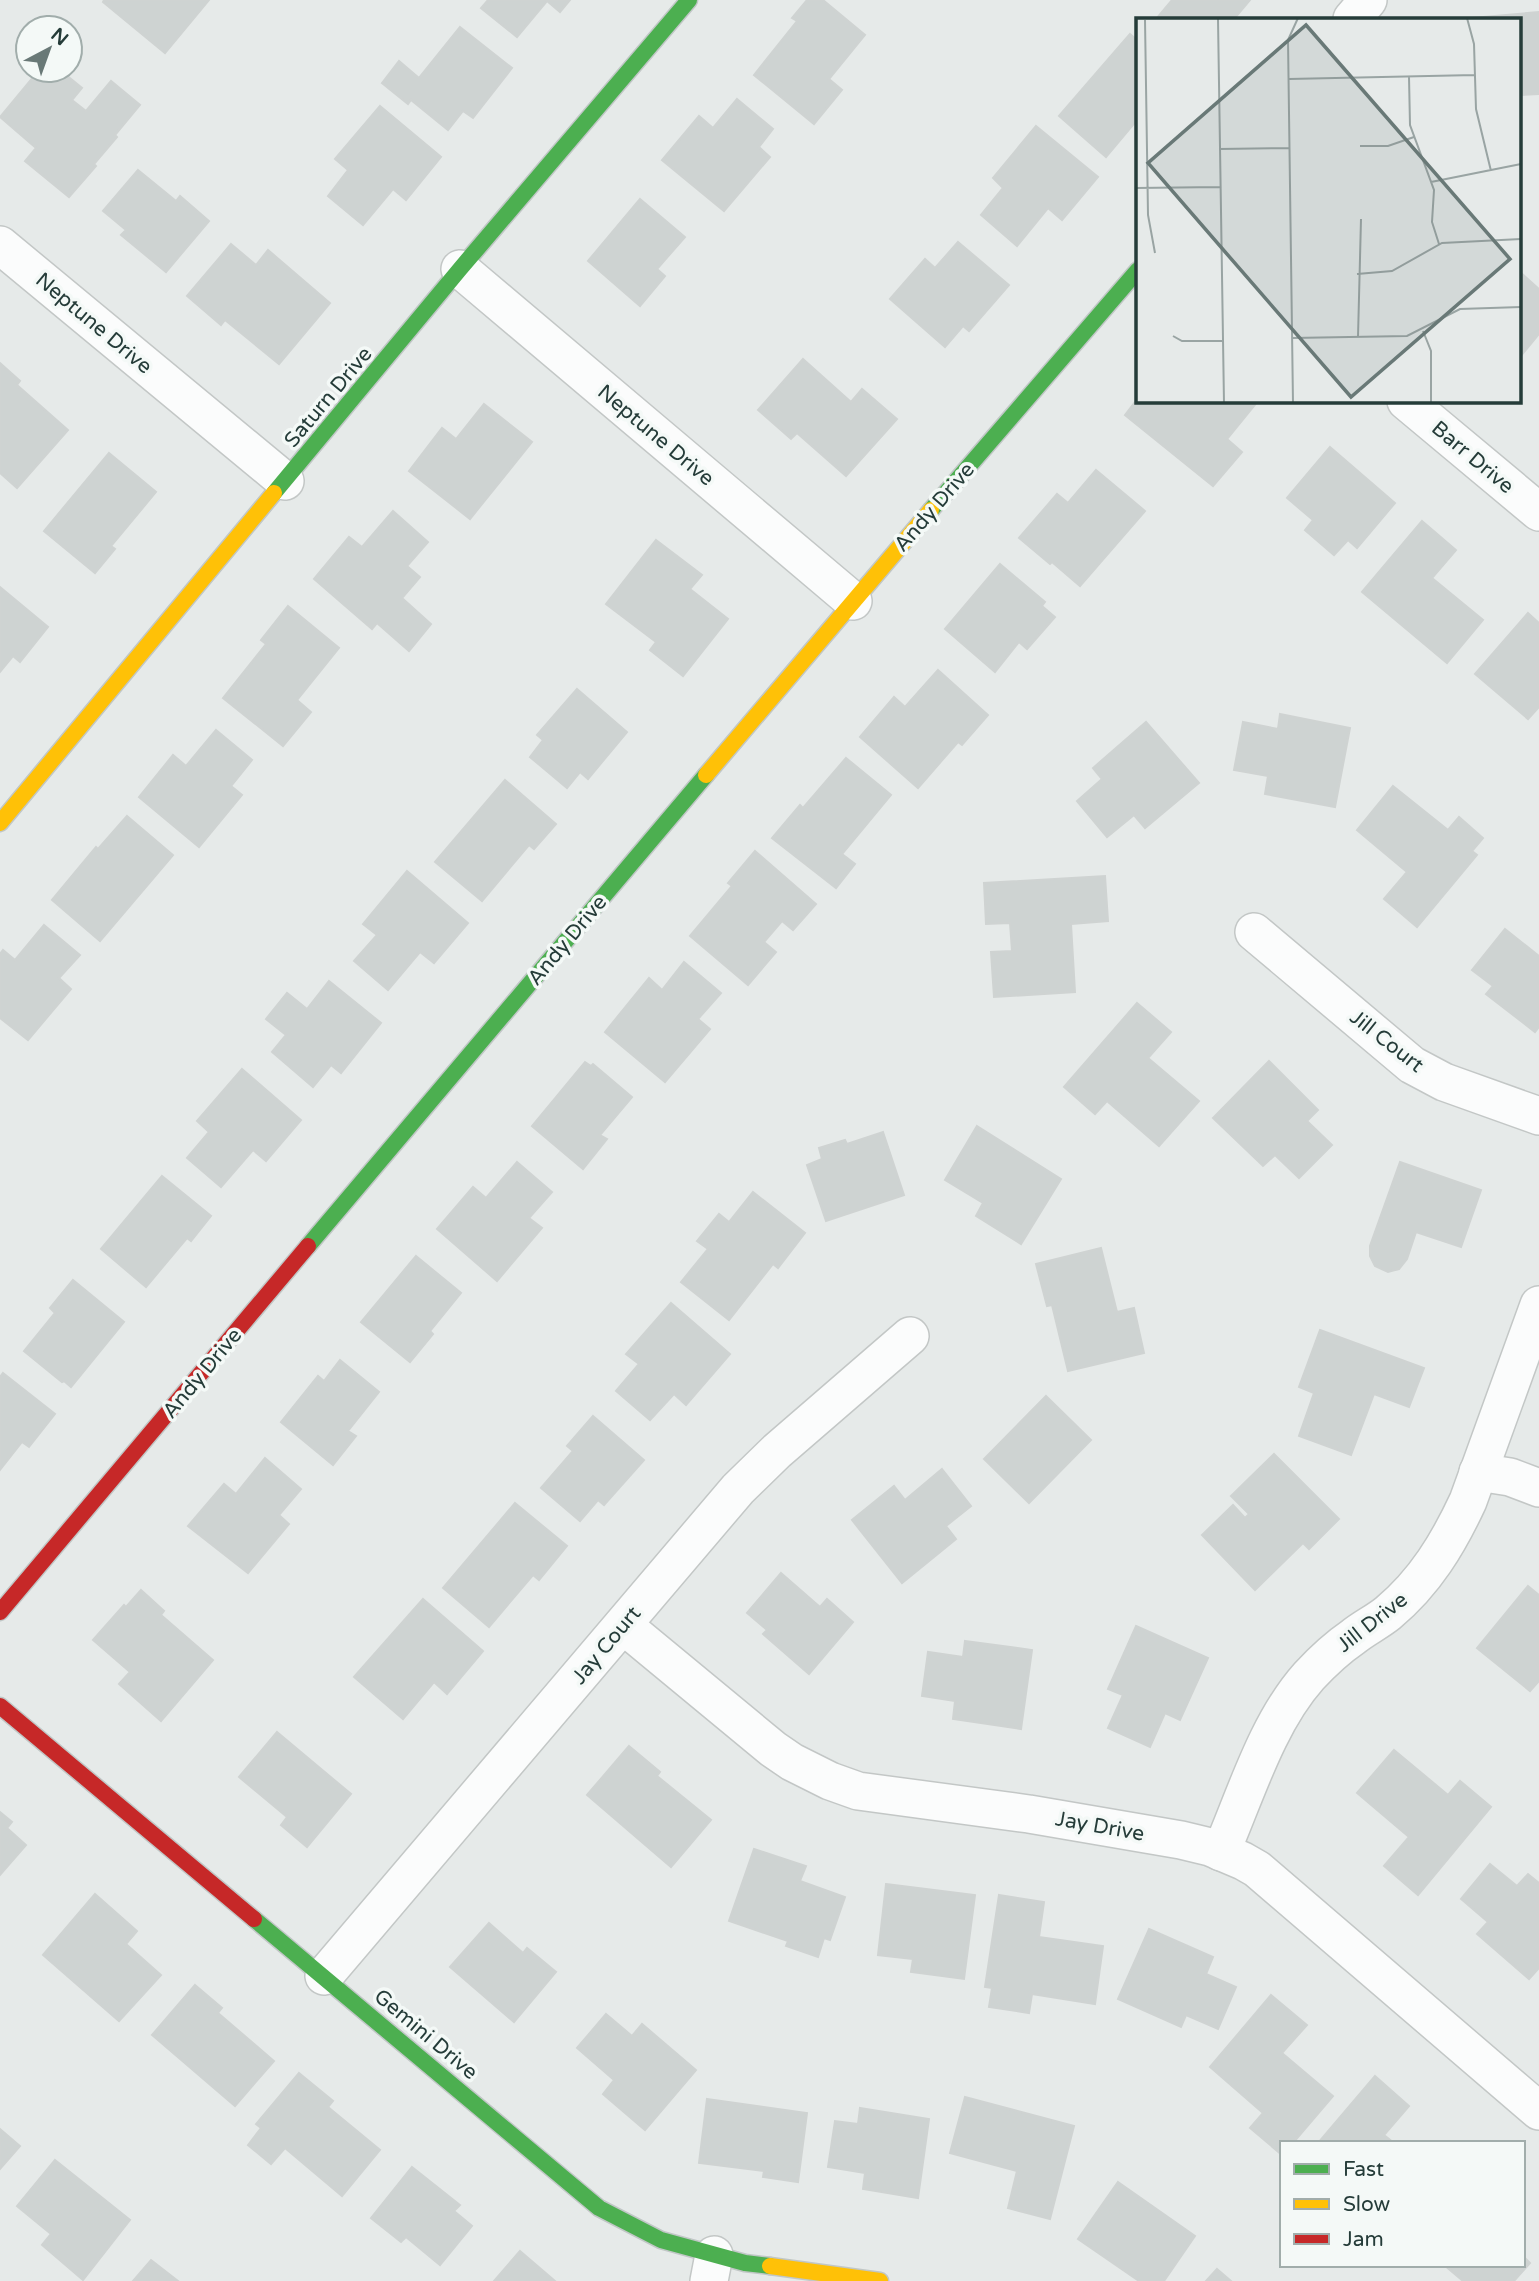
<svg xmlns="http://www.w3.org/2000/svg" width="1539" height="2281" viewBox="0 0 1539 2281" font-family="'Varela Round',sans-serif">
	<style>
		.building { fill: #ced3d2; stroke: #cfd3d2; stroke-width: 2 }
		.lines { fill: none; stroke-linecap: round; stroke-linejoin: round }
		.street-casing { stroke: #c3c7c6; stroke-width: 40 }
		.fast-casing { stroke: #c1c7c6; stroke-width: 19 }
		.slow-casing { stroke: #c1c7c6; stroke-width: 19 }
		.jam-casing { stroke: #c1c7c6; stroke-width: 19 }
		.street { stroke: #fbfcfc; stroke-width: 37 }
		.fast { stroke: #4caf50; stroke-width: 16 }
		.slow { stroke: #ffc107; stroke-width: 16 }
		.jam { stroke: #c62828; stroke-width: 16 }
		.labels { text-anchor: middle; stroke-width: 7; stroke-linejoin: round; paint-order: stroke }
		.street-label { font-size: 21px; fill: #253c39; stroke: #f4f9f7 }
		.inset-road { fill: none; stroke: #99a4a3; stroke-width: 2 }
		.view { fill: #697977; fill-opacity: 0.15; stroke: #697977; stroke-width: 3.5 }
		.inset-edge { fill: none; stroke: #253c39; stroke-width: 3.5 }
	</style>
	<rect width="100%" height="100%" fill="#e6eae9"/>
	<g class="building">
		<polygon points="104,0 209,0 165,53 103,2"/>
		<polygon points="488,0 570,0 560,12 547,1 517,37 481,8"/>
		<polygon points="807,0 823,0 865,35 829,79 842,90 814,124 754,75 797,21 792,18"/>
		<polygon points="1172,0 1250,0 1234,19 1159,19 1157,18"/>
		<polygon points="1539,12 1539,94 1520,95 1520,19 1472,18"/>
		<polygon points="460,27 512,68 473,118 463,111 448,130 411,100 408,104 382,83 399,61 419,78"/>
		<polygon points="1130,34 1138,41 1138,119 1106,157 1059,116"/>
		<polygon points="39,70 60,70 82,88 72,100 86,111 111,81 140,105 115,135 117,137 94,164 96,166 69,197 25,161 36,148 0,117"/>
		<polygon points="737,99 773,129 759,147 770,157 724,211 662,160 699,116 713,128"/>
		<polygon points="380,106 441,157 406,200 393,189 363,225 328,196 348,170 335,159"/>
		<polygon points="1036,126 1098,177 1062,220 1048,208 1017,246 981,215 1003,188 993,178"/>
		<polygon points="138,170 176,201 180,196 209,221 166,272 121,235 126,230 103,211"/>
		<polygon points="640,199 685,237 657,269 665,276 640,306 588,261"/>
		<polygon points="958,242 1009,285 969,331 963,326 945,347 890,299 925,259 935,268"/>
		<polygon points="231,244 256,265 268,250 330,303 279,364 225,320 221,325 187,296"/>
		<polygon points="1520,272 1539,289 1539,334 1520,357"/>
		<polygon points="803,359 851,402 862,389 897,419 846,476 797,433 791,439 758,410"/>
		<polygon points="0,363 20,381 17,385 68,430 17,488 0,473"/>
		<polygon points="1138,398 1138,401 1179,401 1182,403 1183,401 1258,401 1227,439 1242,452 1213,486 1125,415"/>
		<polygon points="484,404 532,442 470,519 409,471 442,428 456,439"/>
		<polygon points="1330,447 1395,503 1357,548 1348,540 1334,555 1305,530 1313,520 1287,498"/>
		<polygon points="109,453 156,492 111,546 115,549 95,573 44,531"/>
		<polygon points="1096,470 1145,511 1080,586 1052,562 1050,564 1019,538 1057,494 1068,503"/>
		<polygon points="393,511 428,542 407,566 420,577 402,598 431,624 409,651 377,623 372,629 314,579 349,537 362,547"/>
		<polygon points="1422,521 1456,550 1432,578 1483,620 1447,663 1362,592"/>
		<polygon points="656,540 702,575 690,589 728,619 683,676 650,650 656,642 606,604"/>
		<polygon points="1000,564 1045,602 1042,606 1055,617 1027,649 1019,642 995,672 945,629"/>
		<polygon points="0,587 48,627 20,662 13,656 0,672"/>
		<polygon points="288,606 339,648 297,700 311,712 283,746 223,698 266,644 261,640"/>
		<polygon points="1528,613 1539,623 1539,707 1528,719 1475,674"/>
		<polygon points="938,670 988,715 962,745 958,742 918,788 860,737 894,697 905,707"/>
		<polygon points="577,689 627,732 588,779 580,772 567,788 530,757 543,740 537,735"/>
		<polygon points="1280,714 1350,728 1335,807 1265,794 1268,776 1234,770 1243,722 1278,729"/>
		<polygon points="1146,722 1199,783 1145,828 1134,815 1107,837 1077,801 1102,779 1093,768"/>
		<polygon points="216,730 252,760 231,786 242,795 199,847 139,797 173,755 186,766"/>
		<polygon points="846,758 891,795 842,854 855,864 836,888 772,838 800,805 803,808"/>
		<polygon points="505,780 556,824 534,849 529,845 482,901 435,862"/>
		<polygon points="1393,786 1448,830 1459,817 1483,838 1472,851 1477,855 1417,927 1384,899 1407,872 1357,830"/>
		<polygon points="127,816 173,855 100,941 52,900 96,847 98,849"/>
		<polygon points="755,851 816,904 793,930 782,921 764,942 776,952 748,985 690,936 732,886 728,883"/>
		<polygon points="407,871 468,923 434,963 420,952 388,990 354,961 377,935 363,924"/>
		<polygon points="1105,876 1108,921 1071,924 1075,992 994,997 991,952 1012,951 1010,923 986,924 984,883"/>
		<polygon points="44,925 80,955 59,978 71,989 28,1040 0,1018 0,954 3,950 15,960"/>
		<polygon points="1505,929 1539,956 1539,1027 1535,1032 1486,994 1493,986 1472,970"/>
		<polygon points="684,962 721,993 698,1019 710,1029 665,1082 605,1032 649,978 662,990"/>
		<polygon points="329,981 381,1023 341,1073 331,1065 313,1087 272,1052 286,1035 266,1019 287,993 307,1009"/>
		<polygon points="1137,1003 1171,1032 1148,1058 1199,1101 1159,1146 1107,1101 1095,1114 1064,1087"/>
		<polygon points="1269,1061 1318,1110 1307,1121 1332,1145 1299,1178 1275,1155 1263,1166 1213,1118"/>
		<polygon points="585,1062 591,1066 593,1064 632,1097 600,1135 607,1139 583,1169 532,1126"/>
		<polygon points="242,1069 301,1120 266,1161 253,1150 221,1187 187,1158 209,1132 197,1121"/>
		<polygon points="977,1126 1061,1179 1021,1244 976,1216 983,1203 945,1180"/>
		<polygon points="883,1132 904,1195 826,1221 807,1165 822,1159 819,1148 845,1140 847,1144"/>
		<polygon points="517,1162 552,1192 529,1218 542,1228 497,1281 437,1229 473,1187 486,1198"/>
		<polygon points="1400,1162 1481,1190 1461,1247 1416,1232 1407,1259 1399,1269 1388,1272 1375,1266 1370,1256 1370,1246"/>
		<polygon points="162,1176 211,1216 191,1241 187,1238 146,1287 101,1249"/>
		<polygon points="753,1192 805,1233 778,1268 773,1264 729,1320 681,1282 708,1249 697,1241 719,1214 729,1222"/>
		<polygon points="1101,1248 1117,1312 1134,1308 1144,1353 1068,1371 1052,1305 1047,1306 1036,1264"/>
		<polygon points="416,1256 461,1293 430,1331 433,1334 410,1362 361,1322"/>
		<polygon points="73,1280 124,1322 71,1387 64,1381 62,1382 24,1351 55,1313 50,1308"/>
		<polygon points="671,1303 730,1354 686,1405 674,1394 650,1420 616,1391 639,1364 626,1354"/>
		<polygon points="1320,1330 1424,1368 1409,1407 1374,1394 1351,1455 1299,1436 1314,1393 1299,1387"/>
		<polygon points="340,1360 379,1392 348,1431 356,1436 333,1465 281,1422 318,1376 324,1381"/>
		<polygon points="3,1373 55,1414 29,1447 22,1442 0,1470 0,1377"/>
		<polygon points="1046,1396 1091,1440 1029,1503 984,1459"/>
		<polygon points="593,1416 644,1460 604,1505 598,1500 580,1521 541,1488 573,1451 567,1446"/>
		<polygon points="1274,1454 1339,1519 1309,1549 1303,1543 1255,1590 1202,1535 1233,1505 1245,1518 1249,1514 1231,1496"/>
		<polygon points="265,1458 301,1489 279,1515 289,1524 248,1573 188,1526 224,1484 236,1494"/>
		<polygon points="942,1469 971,1506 946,1526 956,1539 902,1583 852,1520 894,1486 905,1500"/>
		<polygon points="515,1503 567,1546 539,1580 533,1575 489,1627 443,1588"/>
		<polygon points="781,1573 820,1607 827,1599 853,1622 809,1674 763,1634 767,1630 747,1613"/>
		<polygon points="1528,1586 1539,1595 1539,1681 1530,1691 1477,1648"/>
		<polygon points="141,1590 164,1611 161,1615 213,1660 161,1721 119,1684 130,1672 93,1640 124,1605 126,1607"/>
		<polygon points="423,1599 483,1651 447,1694 434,1682 403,1719 354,1677"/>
		<polygon points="1136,1626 1208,1658 1180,1720 1165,1713 1150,1747 1108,1728 1123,1695 1108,1689"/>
		<polygon points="965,1641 1032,1650 1021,1729 953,1719 955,1701 922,1696 928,1652 963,1657"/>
		<polygon points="277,1732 351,1794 307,1847 281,1825 287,1817 239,1777"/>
		<polygon points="629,1746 660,1772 657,1776 711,1820 671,1867 587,1795"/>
		<polygon points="1394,1750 1448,1795 1460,1781 1491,1807 1418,1895 1384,1866 1409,1837 1357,1793"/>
		<polygon points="0,1812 12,1822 7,1828 26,1845 0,1875"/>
		<polygon points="754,1849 806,1866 800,1881 845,1897 830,1940 824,1938 818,1957 786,1946 788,1941 729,1921"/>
		<polygon points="1490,1864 1517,1886 1528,1874 1539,1883 1539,1968 1529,1979 1477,1934 1488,1922 1461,1899"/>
		<polygon points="886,1884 975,1895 964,1979 911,1972 913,1959 878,1955"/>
		<polygon points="95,1894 137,1931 126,1944 161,1975 119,2021 43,1955"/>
		<polygon points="999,1895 1044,1902 1039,1937 1103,1946 1095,2004 1032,1994 1029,2013 989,2007 992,1988 985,1987"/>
		<polygon points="489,1923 523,1953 527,1948 556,1972 514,2022 450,1967"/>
		<polygon points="1149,1929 1213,1957 1206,1974 1236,1987 1218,2029 1186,2015 1181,2027 1118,1999"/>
		<polygon points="195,1985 222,2008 218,2013 274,2061 235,2106 152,2035"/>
		<polygon points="1271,1995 1307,2025 1282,2053 1333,2096 1293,2143 1282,2143 1282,2155 1250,2128 1263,2113 1210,2067"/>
		<polygon points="606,2014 632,2036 642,2024 696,2070 645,2130 603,2094 614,2080 577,2048"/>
		<polygon points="299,2073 333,2101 328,2107 380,2150 342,2196 285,2148 271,2164 248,2145 261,2128 256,2124"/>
		<polygon points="1375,2076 1409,2106 1384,2135 1394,2143 1318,2143"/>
		<polygon points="965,2097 1074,2126 1050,2219 1008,2208 1017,2171 950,2153"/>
		<polygon points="707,2099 807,2113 798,2182 763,2177 764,2171 699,2163"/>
		<polygon points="860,2108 929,2119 918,2198 863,2189 865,2173 828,2167 835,2121 858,2124"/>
		<polygon points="0,2129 20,2146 0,2169"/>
		<polygon points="55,2160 130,2220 83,2280 42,2245 51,2234 17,2206"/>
		<polygon points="412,2167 460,2205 454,2211 472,2226 440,2265 406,2237 401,2242 371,2218"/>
		<polygon points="1118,2182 1195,2236 1164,2281 1139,2281 1078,2239"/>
		<polygon points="520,2251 555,2281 494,2281"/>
		<polygon points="1523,2256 1530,2263 1514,2281 1463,2281 1444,2265 1523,2265"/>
		<polygon points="151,2260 178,2281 133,2281"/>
		<polygon points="1217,2269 1231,2281 1206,2281"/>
	</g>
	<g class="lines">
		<defs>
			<g id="street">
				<polyline points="1352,19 1368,0"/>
				<polyline points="0,245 285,481"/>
				<polyline points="460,269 853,601"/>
				<polyline points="1406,401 1539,512"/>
				<polyline points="1254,932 1412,1065 1444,1082 1539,1116"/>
				<polyline points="1478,1472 1510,1477 1539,1488"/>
				<polyline points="623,1625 773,1749 792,1762 830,1781 858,1791 1029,1814 1181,1840 1210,1847 1243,1861 1257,1869 1539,2111"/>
				<path d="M1221 1852C1246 1794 1267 1723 1309 1676 1322 1662 1337 1648 1353 1637 1364 1628 1377 1622 1388 1613 1425 1582 1448 1544 1468 1501L1539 1305"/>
				<polyline points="324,1976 738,1489 777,1451 910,1336"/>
				<polyline points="709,2281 714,2255"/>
			</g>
			<g id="fast">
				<polyline points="274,493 460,269 689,0"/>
				<polyline points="931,510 1138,270"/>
				<polyline points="308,1246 706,775"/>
				<polyline points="254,1919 599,2208 661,2240 745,2263 770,2266"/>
			</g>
			<g id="slow">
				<polyline points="706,775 931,510"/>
				<polyline points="0,823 274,493"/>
				<polyline points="770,2266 880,2281"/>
			</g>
			<g id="jam">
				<polyline points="0,1612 308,1246"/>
				<polyline points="0,1706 254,1919"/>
			</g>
		</defs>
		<use href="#street" class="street-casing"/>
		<use href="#fast" class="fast-casing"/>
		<use href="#slow" class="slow-casing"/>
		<use href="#jam" class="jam-casing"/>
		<use href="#street" class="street"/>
		<use href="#fast" class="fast"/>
		<use href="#slow" class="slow"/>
		<use href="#jam" class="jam"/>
	</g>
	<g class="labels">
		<g class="street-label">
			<text transform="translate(94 323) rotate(40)" y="7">Neptune Drive</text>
			<text transform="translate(328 397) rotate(-50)" y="7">Saturn Drive</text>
			<text transform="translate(656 435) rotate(40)" y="7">Neptune Drive</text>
			<text transform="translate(1473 457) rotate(40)" y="7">Barr Drive</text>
			<text transform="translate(934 507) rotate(-49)" y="7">Andy Drive</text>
			<text transform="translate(567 940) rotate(-50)" y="7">Andy Drive</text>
			<text transform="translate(1387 1041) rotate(38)" y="7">Jill Court</text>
			<text transform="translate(202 1373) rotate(-50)" y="7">Andy Drive</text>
			<text transform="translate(1372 1622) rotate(-38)" y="7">Jill Drive</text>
			<text transform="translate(606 1645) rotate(-50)" y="7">Jay Court</text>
			<text transform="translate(1100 1826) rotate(10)" y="7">Jay Drive</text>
			<text transform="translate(426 2034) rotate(40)" y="7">Gemini Drive</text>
		</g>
	</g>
	<g transform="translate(1136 18)">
		<rect width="385" height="385" fill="#e6eae9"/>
		<path class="inset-road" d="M331 0 338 26 340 91 355 153M82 1 88 385M9 2 12 197 19 235M273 59 274 107 298 172 296 204 303 226M153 61 339 57M224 128H252L278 119M83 131 153 130M295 164 385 146M0 170 84 169M221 256 256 253 306 225 385 221M287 313 295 333V385M37 318 46 323H87M222 319 225 201M156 320 271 318 324 291 385 289M157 385 152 22 162 0"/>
		<path class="view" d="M170 7 374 241 215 379 12 145Z"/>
		<rect width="385" height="385" class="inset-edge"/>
	</g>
	<rect x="1280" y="2141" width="245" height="126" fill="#f4f9f7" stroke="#a1adab" stroke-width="2"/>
	<rect x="1294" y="2164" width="35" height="10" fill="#4caf50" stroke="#a1adab" stroke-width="2"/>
	<text x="1343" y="2176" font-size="21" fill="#253c39">Fast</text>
	<rect x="1294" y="2199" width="35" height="10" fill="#ffc107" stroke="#a1adab" stroke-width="2"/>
	<text x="1343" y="2211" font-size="21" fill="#253c39">Slow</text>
	<rect x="1294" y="2234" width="35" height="10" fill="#c62828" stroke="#a1adab" stroke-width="2"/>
	<text x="1343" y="2246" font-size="21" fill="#253c39">Jam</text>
	<g transform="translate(49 49) rotate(41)"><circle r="33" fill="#f4f9f7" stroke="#a1adab" stroke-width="2"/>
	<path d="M0-5L12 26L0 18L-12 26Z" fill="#697977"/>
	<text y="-10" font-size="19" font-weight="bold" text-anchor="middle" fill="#253c39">N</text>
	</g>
</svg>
